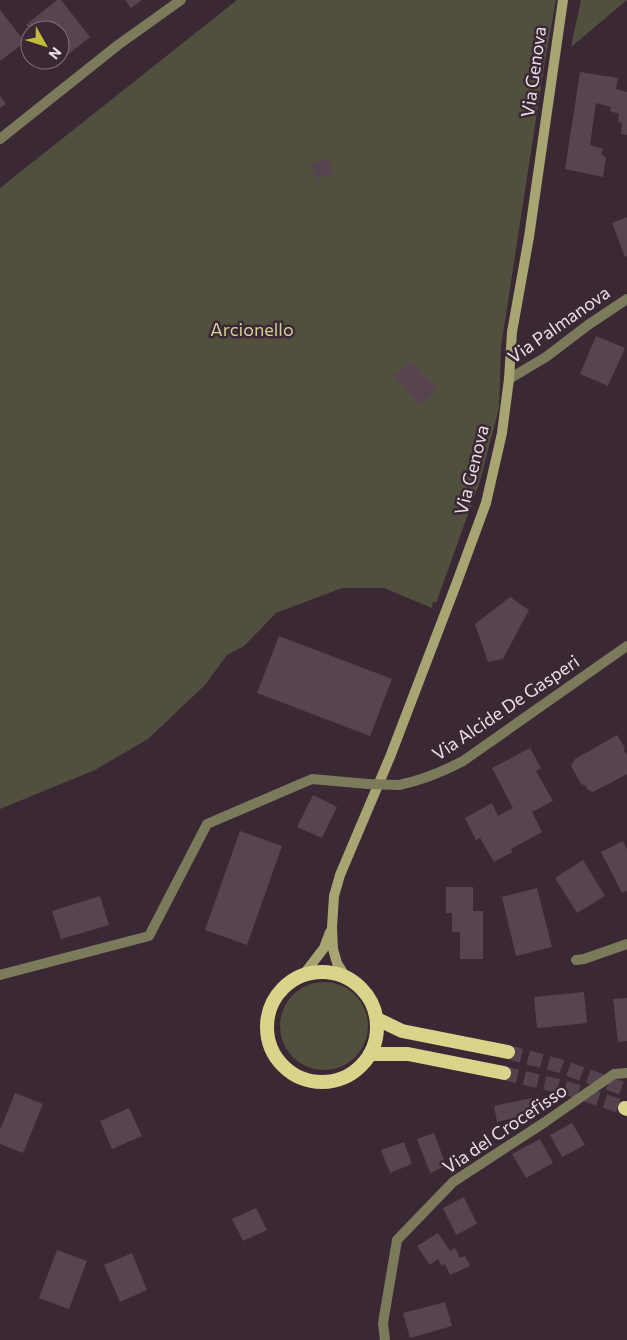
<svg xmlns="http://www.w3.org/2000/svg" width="627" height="1340" viewBox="0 0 627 1340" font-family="Commissioner,sans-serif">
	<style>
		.green { fill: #51503f }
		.building { fill: #574450 }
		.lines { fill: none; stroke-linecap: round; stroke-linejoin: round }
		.trunk-tunnel { stroke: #54434f; stroke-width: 14; stroke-dasharray: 14 7; stroke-linecap: butt }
		.minor { stroke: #7b7a5a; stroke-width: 10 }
		.secondary { stroke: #a7a571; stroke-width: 10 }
		.trunk { stroke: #d8d58a; stroke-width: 14 }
		.minor-bridge { stroke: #7b7a5a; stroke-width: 10 }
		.labels { text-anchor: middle; stroke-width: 5; stroke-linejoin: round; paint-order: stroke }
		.street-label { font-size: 18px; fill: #e9dee5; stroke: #3a2834 }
		.park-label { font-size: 18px; fill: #d2d097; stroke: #3a2834 }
	</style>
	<rect width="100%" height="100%" fill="#3a2834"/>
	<g class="green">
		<polygon points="237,0 556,0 544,67 501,347 499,408 480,481 436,603 433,601 432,608 384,588 342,588 276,613 244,646 227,655 205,685 148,739 95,770 0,809 0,188"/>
		<polygon points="581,0 627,0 571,47"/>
		<circle cx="324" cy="1026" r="44"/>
	</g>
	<g class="building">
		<polygon points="57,0 61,0 90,37 56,64 53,60 60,60 60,30 30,30 26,25"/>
		<polygon points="125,0 142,0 131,8"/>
		<polygon points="0,10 25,42 0,61"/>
		<polygon points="580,72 618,78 616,89 627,92 627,135 621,134 622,123 618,122 619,114 610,111 611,107 596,103 590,145 603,149 601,154 606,158 603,177 565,169"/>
		<polygon points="0,96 6,104 0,108"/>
		<polygon points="328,158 333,173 316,179 311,164"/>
		<polygon points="627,217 627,256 625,257 612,223"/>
		<polygon points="596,336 625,348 608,386 580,374"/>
		<polygon points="411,361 437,389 420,405 394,376"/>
		<polygon points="510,597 529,610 503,659 488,662 475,624"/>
		<polygon points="279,636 392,679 370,736 257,693"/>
		<polygon points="617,735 625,748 624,751 627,755 627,774 593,792 588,790 586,786 581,784 571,766 575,759"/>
		<polygon points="530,748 541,768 536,771 553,801 532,812 542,832 511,849 513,852 494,862 480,838 476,840 465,818 492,803 498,816 513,808 492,768"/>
		<polygon points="313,795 337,807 322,838 297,827"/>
		<polygon points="240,831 282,846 247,945 205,930"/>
		<polygon points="623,841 627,849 627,891 622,893 601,852"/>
		<polygon points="583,860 605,896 577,913 555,878"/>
		<polygon points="446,887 473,887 473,911 483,911 483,959 460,959 460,932 452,932 452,913 446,913"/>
		<polygon points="537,888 552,947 516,956 502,897"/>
		<polygon points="100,896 109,925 61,939 52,911"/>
		<polygon points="584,992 587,1023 537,1028 534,997"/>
		<polygon points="627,998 627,1041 618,1042 613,999"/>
		<polygon points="15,1093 43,1104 23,1153 0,1144 0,1130"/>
		<polygon points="531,1098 535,1113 497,1122 494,1106"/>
		<polygon points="129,1108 142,1136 112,1149 100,1121"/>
		<polygon points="572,1123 585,1145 562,1157 550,1135"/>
		<polygon points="434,1133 446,1166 430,1173 417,1139"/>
		<polygon points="540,1139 553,1163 526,1178 512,1154"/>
		<polygon points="404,1142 412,1164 390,1173 381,1150"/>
		<polygon points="464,1197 477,1224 456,1235 443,1208"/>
		<polygon points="256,1208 267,1230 243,1241 232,1219"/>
		<polygon points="438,1233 450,1251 455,1248 460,1258 465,1256 470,1266 450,1275 445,1264 442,1266 438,1259 430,1265 417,1246"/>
		<polygon points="57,1250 87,1261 69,1309 39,1298"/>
		<polygon points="132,1253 147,1290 120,1302 104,1265"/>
		<polygon points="445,1302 452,1326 410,1338 403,1313"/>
	</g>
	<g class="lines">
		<g class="trunk-tunnel">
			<polyline points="508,1052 560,1066 627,1090"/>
			<polyline points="504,1073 566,1088 625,1108"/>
		</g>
		<g class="minor">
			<polyline points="0,139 118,45 181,0"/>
			<polyline points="509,379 546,357 588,325 627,299"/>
			<path d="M399 785C423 780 442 772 463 761L627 646"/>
			<polyline points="576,960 584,959 627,944"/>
			<polyline points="0,975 149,936 207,824 312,779 368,784"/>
			<polyline points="385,1340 383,1323 397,1240 453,1182 545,1122 614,1074 627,1073"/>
		</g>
		<g class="secondary">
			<polyline points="304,974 324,948 330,932"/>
			<polyline points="345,976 337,963 333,949 332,927 334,896 340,875 390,757 457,582 486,503 502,433 509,379 512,332 529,237 563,0"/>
		</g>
		<g class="trunk">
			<circle cx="322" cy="1027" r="55"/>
			<polyline points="377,1019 402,1031 508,1052"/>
			<polyline points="370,1054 408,1054 504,1073"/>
			<polyline points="625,1108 627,1109"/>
		</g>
		<polyline class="minor-bridge" points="368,784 399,785"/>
	</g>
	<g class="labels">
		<g class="street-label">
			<text transform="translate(534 72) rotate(-82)" y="6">Via Genova</text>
			<text transform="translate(559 325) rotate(-35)" y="6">Via Palmanova</text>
			<text transform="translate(472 470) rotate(-76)" y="6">Via Genova</text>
			<text transform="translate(506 708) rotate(-34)" y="6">Via Alcide De Gasperi</text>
			<text transform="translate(505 1129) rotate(-34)" y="6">Via del Crocefisso</text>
		</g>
		<g class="park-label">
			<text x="252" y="336">Arcionello</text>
		</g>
	</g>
	<g transform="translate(45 45) rotate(129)"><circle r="24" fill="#3a2834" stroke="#80717b"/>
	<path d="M0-4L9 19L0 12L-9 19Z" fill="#c3bd3e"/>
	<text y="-8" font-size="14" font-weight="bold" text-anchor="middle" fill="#e9dee5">N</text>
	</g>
</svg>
